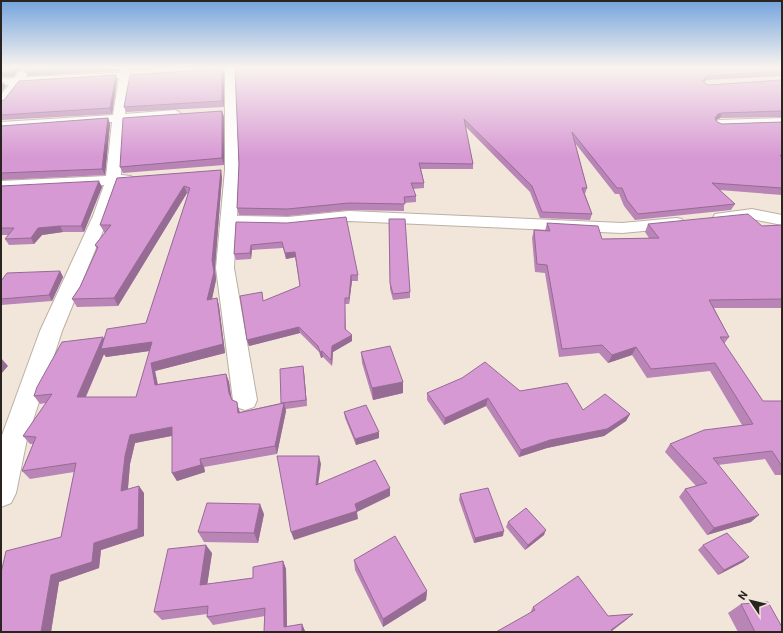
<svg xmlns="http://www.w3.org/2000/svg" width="783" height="633" viewBox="0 0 783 633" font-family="Roboto,sans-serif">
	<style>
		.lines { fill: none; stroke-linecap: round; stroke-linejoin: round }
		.minor-casing { stroke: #bbb0a5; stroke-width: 2 }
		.minor { fill: #fff; fill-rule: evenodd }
		.wall { fill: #b984b6; fill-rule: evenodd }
		.shaded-wall { fill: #966b94 }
		.building { fill: #d799d4; stroke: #966b94 }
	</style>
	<rect width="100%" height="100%" fill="#f2e6db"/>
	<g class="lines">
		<defs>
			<g id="minor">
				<polygon points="121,68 131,68 125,114 175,110 179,112 181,114 179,116 175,118 124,121 121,175 131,176 133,179 131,182 119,184 109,216 62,331 27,439 16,493 11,503 1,507 1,438 40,331 93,216 104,185 1,191 1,181 106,176 112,122 1,130 1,122 113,115 119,78 21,84 5,104 1,105 1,95 9,85 1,85 1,79 14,78 19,72 23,71 28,74 25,77 120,73"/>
				<polygon points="225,68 235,68 239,170 237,216 288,217 349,211 622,223 676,218 682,219 684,223 682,227 676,228 622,233 349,221 288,227 236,226 234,268 257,400 254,407 245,410 236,407 233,400 216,268 225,170"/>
				<polygon points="782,118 782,126 720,128 716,127 714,124 716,121 720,120"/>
				<polygon points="752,209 782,215 782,225 752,219 721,223 715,222 713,218 715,214"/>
			</g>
		</defs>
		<use href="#minor" class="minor-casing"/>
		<use href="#minor" class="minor"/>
	</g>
	<g class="wall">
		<polygon points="1,68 120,68 119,71 28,76 26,71 23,70 18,71 13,77"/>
		<polygon points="235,68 782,68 782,76 706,80 704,82 708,85 782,80 782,117 720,118 716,120 717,122 722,124 782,122 782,195 719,190 735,204 731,210 635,220 624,206 619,194 615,194 575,143 587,188 585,194 592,214 590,220 540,218 530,192 465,126 473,164 473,169 421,169 424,183 424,188 413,189 416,196 416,202 404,203 404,211 349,210 288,216 239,215 237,208 239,164"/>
		<polygon points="222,69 224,74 224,107 126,112 124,107"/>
		<polygon points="116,75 117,80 112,114 1,120 1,101"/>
		<polygon points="222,111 224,117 224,165 123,173 120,167"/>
		<polygon points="108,118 110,124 105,175 1,180 1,126"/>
		<path d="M222 177 215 268 216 280 212 299 217 298 219 306 225 353 155 371 158 384 226 374 229 382 231 399 239 410 240 412 281 403 303 366 304 372 307 406 286 409V411L277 454 204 467 205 472 177 481 172 473V436L135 443 130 464 128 489 144 493V536L101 550 99 568 59 582 51 632H1L61 537 74 472 30 479 22 471 33 444H30L23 436 46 403 40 404 34 396 104 338 146 323 188 194 187 193 118 306 77 307 72 299 80 287 97 250 95 245 105 233 104 232 100 225 117 178ZM150 351 136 397H86L104 354 106 357Z"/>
		<polygon points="1,186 102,187 84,232 63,232 42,235 34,244 9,245 5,239 8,235 1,235"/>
		<polygon points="389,219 410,292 410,298 393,300 390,289"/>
		<polygon points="236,222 358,275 358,281 352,281 349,304 345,304 346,329 352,341 333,352 332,366 323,357 321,358 319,352 300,333 249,346 247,340 264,301 300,286 295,257 286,259 283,248 252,250 251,259 236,260 234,254"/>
		<polygon points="547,223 602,239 649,238 645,232 648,224 762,226 782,225 782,308 714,308 729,337 724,344 763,401 782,401 782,475 775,475 765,459 718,465 751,522 707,535 679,497 685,489 696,486 665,452 670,444 742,425 710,371 647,378 632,355 608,363 599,353 559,357 545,273 535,272 532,238 534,230 545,231"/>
		<polygon points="60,271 63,277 52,301 1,305 1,281"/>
		<polygon points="361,352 403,382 403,393 373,400 362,363"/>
		<polygon points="520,391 583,410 630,414 626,421 604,436 547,448 519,457 486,406 444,425 427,400 427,393"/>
		<polygon points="344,412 379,438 356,445 345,418"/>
		<polygon points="460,494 503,536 474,543 459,500"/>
		<polygon points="264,514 258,543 204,542 198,532"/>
		<polygon points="508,522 544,535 525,550 506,527"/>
		<polygon points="703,545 749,557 743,562 718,575 698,550"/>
		<polygon points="212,553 207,584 253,578 283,561 286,569 287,627 302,624 305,632 264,632 265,616 213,625 207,617 207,614 162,620 154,612"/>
		<polygon points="354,560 427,591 426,600 383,627 355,570"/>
		<polygon points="741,604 782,632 738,632 728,613"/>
		<polygon points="533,607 608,616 633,614 626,620 612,631 530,613"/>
	</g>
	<g class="shaded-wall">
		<polygon points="14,68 22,68 23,70 18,71 13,77 1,77 1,73"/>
		<polygon points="79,68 120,68 119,71 28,76 26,72"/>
		<polygon points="131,68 161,68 132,70"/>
		<polygon points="222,69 224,74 224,107 222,101"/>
		<polygon points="116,75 117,80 112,114 110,108"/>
		<polygon points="708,76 706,80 700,86 702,81"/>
		<polygon points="3,82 6,86 1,93 1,85"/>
		<polygon points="222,111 224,117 224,165 222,158"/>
		<polygon points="722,113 720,118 716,120 715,118 718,114"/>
		<polygon points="108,118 110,124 105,175 102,169"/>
		<polygon points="221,170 222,177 215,268 216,280 210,308 207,300 212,260"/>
		<polygon points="99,181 102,187 84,232 81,226"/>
		<polygon points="184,186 187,193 118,306 114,298"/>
		<polygon points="60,226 63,232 42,235 34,244 31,238 38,228"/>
		<polygon points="251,245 252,250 251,259 250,253"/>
		<polygon points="295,252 296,257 286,259 285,253"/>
		<polygon points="60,271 63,277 52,301 49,295"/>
		<polygon points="351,275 352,281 349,304 349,298"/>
		<polygon points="217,298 219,306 225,353 155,371 159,393 155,385 151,363"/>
		<polygon points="299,327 300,333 249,346 247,340"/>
		<polygon points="352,335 352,341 333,352 332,366 331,360 332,346"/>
		<polygon points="103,337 108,345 152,342 156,350 106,357 104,354 82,405 77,397"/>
		<polygon points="636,347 632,355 608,363 612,355"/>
		<polygon points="322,351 323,357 321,358 320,352"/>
		<polygon points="1,358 8,366 1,374"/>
		<polygon points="303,366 304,372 307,406 306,400"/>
		<polygon points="226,374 229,382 232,401 229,393"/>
		<polygon points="403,382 403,393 373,400 372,388"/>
		<polygon points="488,398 486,406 444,425 445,418"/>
		<polygon points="237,402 239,410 241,421 238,413"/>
		<polygon points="284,403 286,411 277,454 275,446"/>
		<polygon points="630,414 626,421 604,436 547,448 519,457 521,450"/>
		<polygon points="172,427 176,435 135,443 130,464 127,498 121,491 125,456 130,435"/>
		<polygon points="379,432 379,438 356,445 355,439"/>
		<polygon points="319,456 321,464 317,493 316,485"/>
		<polygon points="200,459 204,467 205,472 177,481 172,473"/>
		<polygon points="139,486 144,493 144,536 101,550 99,568 59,582 51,632 41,632 51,575 94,543"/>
		<polygon points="390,488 390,496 357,512 358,519 294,540 291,532"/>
		<polygon points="260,504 264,514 258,543 254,533"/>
		<polygon points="759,515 751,522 707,535 714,528"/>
		<polygon points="546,530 544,535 525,550 528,545"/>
		<polygon points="504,531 503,536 474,543 475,538"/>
		<polygon points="206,545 212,553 206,593 200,585"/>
		<polygon points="749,557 743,562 718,575 724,570"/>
		<polygon points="283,561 286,569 287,632 284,627"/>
		<polygon points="427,591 426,600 383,627 383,619"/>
		<polygon points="633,614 626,620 610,632 611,630"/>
		<polygon points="302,624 305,631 305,632 302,632"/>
	</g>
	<g class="building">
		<polygon points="1,68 14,68 11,72 1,73"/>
		<polygon points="27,68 79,68 26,72"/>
		<polygon points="235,68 782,68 782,71 708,76 702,81 708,85 782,80 782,111 722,113 718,114 715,118 717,122 722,124 782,122 782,156 780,155 782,158 782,188 712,183 735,204 638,214 627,200 622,188 617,188 572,132 587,188 582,188 592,214 542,212 532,186 464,119 473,164 419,163 424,183 411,183 416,196 404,197 405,204 349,203 287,209 237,208 239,164"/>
		<polygon points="222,69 222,101 124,107 130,75"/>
		<polygon points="116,75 110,108 1,115 1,101 4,100 19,81"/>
		<polygon points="222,111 222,158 120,167 123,118"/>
		<polygon points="108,118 102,169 1,173 1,126"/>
		<polygon points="221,170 212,260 214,272 207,300 217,298 223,344 151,363 155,385 226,374 229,393 232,400 237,402 238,413 284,403 275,446 200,459 201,465 172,473 172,427 130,435 125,456 121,491 139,486 138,529 94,543 92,562 51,575 41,632 1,632 1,573 6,551 61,537 76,463 22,471 36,437 23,436 52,394 34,396 37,387 62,342 103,337 77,397 136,397 152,342 101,349 107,329 146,323 190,188 184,186 114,298 72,299 80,287 98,247 95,245 111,225 100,225 117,178"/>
		<polygon points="99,181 81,226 60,226 38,228 31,238 5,239 14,228 1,228 1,186"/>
		<polygon points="748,214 762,226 782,225 782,299 709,300 729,337 720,337 763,401 782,401 782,466 772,451 713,458 759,515 714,528 685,489 707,483 670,444 704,430 753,424 715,363 651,369 636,347 612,355 602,345 562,349 547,265 537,264 534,230 550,231 547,223 598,226 602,239 659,238 648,224"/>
		<polygon points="346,217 358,275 351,275 349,298 345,298 345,329 352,335 332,346 331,360 322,351 320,352 318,346 299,327 247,340 240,296 262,292 263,301 300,286 295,252 285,253 282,242 251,245 250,253 234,254 236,222 287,223"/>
		<polygon points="389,219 405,219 410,292 393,294 390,283"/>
		<polygon points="60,271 49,295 1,299 1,281 7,273"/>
		<polygon points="390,346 403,382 372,388 361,352"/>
		<polygon points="485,362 520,391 567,383 583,410 605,394 630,414 607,429 550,440 521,450 488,398 445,418 427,393 462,378"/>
		<polygon points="303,366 306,400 281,403 280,369"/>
		<polygon points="366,405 379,432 355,439 344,412"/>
		<polygon points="277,456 319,456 316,485 375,460 390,488 355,504 357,511 291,532"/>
		<polygon points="488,488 504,531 475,538 460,494"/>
		<polygon points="207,503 260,504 254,533 198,532"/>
		<polygon points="526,508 546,530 528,545 508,522"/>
		<polygon points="727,533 749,557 724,570 703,545"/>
		<polygon points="395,536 427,591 383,619 354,560"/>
		<polygon points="206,545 200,585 253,578 253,567 283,561 284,627 302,624 302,632 264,632 265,608 207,617 208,606 154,612 168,549"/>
		<polygon points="578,576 608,616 633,614 611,630 613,632 496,632 535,610 533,607"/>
		<polygon points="768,602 782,627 782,632 755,632 741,604"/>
	</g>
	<linearGradient id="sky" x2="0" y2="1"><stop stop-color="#74a3dd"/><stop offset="0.43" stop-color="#f9f4ef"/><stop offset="1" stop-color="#f9f4ef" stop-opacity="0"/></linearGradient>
	<rect width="783" height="157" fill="url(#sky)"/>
	<rect width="783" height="633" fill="none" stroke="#292420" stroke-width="4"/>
	<g transform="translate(751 601) rotate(305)" stroke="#f2e6db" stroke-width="3" paint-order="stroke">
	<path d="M0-3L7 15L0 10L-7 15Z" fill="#292420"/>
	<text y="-6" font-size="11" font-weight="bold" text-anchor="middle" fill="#292420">N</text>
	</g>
</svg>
